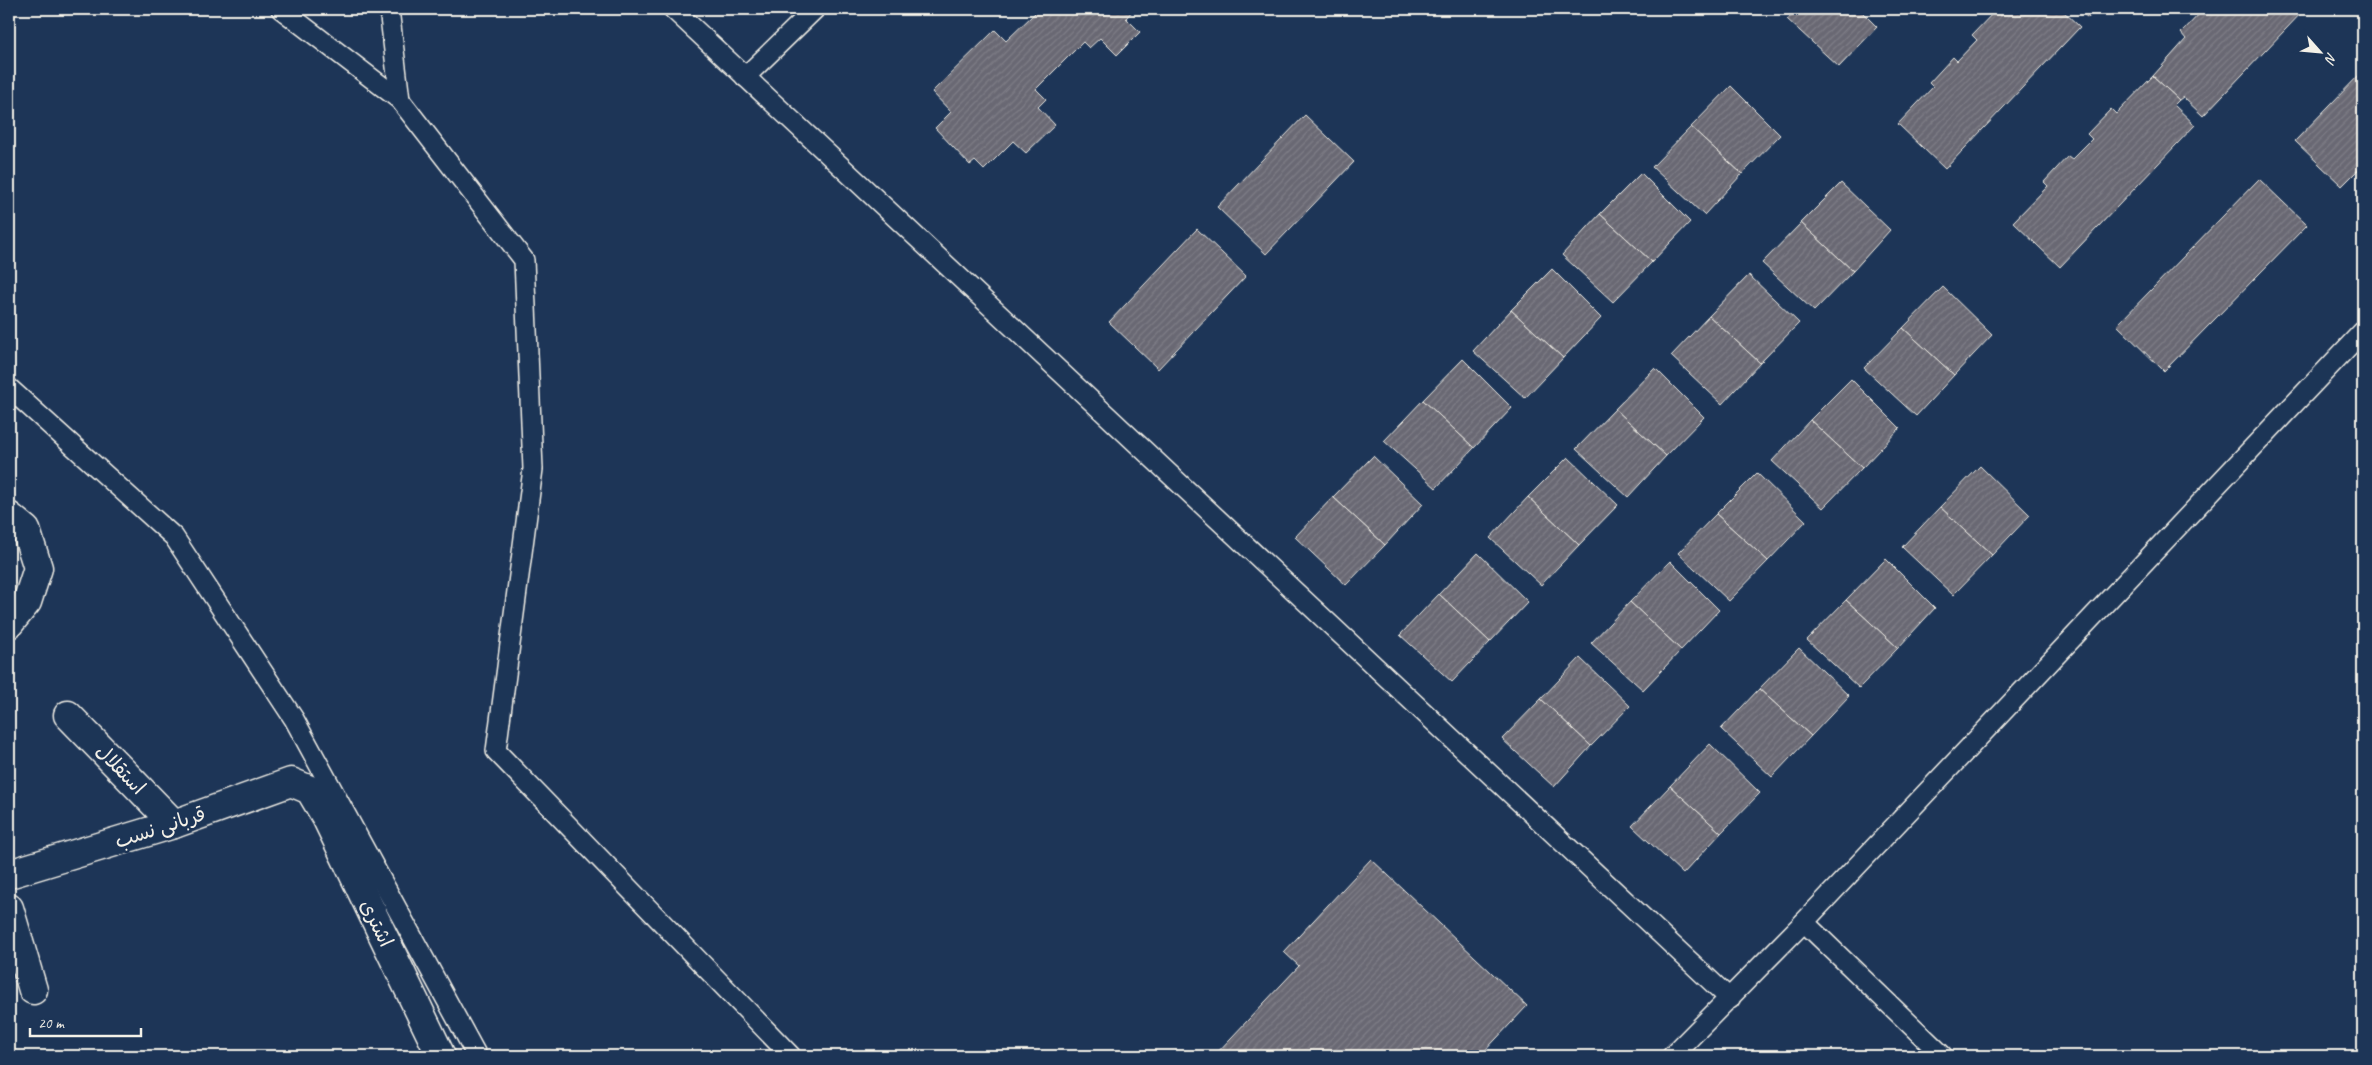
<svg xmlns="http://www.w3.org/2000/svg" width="2372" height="1065" viewBox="0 0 2372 1065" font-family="Caveat,'Playpen Sans Arabic',sans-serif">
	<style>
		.building { fill: url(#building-hatch); stroke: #f4f1e8 }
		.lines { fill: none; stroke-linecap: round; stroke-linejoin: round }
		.lane-casing { stroke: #f4f1e8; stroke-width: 22 }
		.street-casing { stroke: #f4f1e8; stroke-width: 31 }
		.lane { stroke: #1d3557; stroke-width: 19 }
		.street { stroke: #1d3557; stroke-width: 28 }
		.labels { text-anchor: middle; stroke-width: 4.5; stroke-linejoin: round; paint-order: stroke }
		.street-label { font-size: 20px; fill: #f4f1e8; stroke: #1d3557 }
	</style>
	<defs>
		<pattern id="building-hatch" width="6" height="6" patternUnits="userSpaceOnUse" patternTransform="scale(1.25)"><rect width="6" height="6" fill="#696873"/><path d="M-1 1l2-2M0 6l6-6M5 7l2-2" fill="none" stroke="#7f7e87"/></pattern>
	</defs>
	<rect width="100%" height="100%" fill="#1d3557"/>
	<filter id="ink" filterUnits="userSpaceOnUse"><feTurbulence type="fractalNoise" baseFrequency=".02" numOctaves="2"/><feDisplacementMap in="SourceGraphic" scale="10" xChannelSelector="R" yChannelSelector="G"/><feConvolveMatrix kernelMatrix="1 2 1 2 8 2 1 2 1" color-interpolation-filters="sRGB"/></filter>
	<g filter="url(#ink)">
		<g class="building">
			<polygon points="1031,9 1134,9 1126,18 1140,32 1117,55 1100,38 1089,48 1083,42 1036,89 1046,99 1038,107 1055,125 1026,153 1013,141 984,170 975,161 970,165 935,128 951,112 932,92 995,30 1006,41 1035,13"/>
			<polygon points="1798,9 1859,9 1877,27 1839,67 1787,19"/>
			<polygon points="2007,9 2061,9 2080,27 1945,169 1898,124 1933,87 1929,83 1953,57 1957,61 1977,40 1972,35 1995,11 2001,16"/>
			<polygon points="2078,9 2097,9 2088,18"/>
			<polygon points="2204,9 2305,9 2203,116 2183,97 2179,100 2153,76 2186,39 2181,33"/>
			<polygon points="2363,71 2363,165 2342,186 2295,141"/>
			<polygon points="2153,76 2179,100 2174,105 2195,125 2060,267 2013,222 2048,186 2044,182 2068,156 2072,159 2092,139 2087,134 2111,109 2116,114"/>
			<polygon points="1731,86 1780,135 1742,174 1691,127"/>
			<polygon points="1305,115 1354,162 1266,254 1217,207"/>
			<polygon points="1691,127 1742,174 1704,215 1652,167"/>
			<polygon points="1641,173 1690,222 1652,262 1600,214"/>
			<polygon points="2259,179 2307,225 2164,371 2117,325"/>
			<polygon points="1841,183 1890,230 1853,271 1801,223"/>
			<polygon points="1600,214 1652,262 1613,302 1562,255"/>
			<polygon points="1801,223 1853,271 1814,311 1762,263"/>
			<polygon points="1197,229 1246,276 1158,369 1109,322"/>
			<polygon points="1552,269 1601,318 1563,358 1511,310"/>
			<polygon points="1749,275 1799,323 1760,363 1709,316"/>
			<polygon points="1943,287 1992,335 1954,375 1903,328"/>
			<polygon points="1511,310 1563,358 1525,398 1473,351"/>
			<polygon points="1709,316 1760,363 1722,404 1671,356"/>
			<polygon points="1903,328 1954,375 1916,416 1864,368"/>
			<polygon points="1463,359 1512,408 1474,448 1423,400"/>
			<polygon points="1655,368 1704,417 1666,456 1615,409"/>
			<polygon points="1851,379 1900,428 1862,468 1810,420"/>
			<polygon points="1423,400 1474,448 1436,488 1384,441"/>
			<polygon points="1615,409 1666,456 1628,497 1576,449"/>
			<polygon points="1810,420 1862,468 1823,508 1772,461"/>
			<polygon points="1373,456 1423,504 1385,545 1333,497"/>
			<polygon points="1568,457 1618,505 1579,545 1528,497"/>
			<polygon points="1980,466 2030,515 1992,555 1940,507"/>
			<polygon points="1757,473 1806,521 1768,561 1716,514"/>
			<polygon points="1333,497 1385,545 1346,585 1295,537"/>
			<polygon points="1528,497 1579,545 1541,585 1490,538"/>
			<polygon points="1940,507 1992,555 1953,595 1902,547"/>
			<polygon points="1716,514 1768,561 1729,601 1678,553"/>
			<polygon points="1478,553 1528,602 1490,642 1439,594"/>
			<polygon points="1886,559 1935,608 1898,648 1846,600"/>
			<polygon points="1670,561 1719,610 1681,650 1630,602"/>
			<polygon points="1439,594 1490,642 1452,682 1400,635"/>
			<polygon points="1846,600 1898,648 1859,688 1807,640"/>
			<polygon points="1630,602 1681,650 1643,690 1591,643"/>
			<polygon points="1799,648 1849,696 1811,736 1759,689"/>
			<polygon points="1580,658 1630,706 1591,746 1541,699"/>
			<polygon points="1759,689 1811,736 1772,777 1721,729"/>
			<polygon points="1541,699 1591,746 1554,787 1502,739"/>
			<polygon points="1710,744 1760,793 1721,833 1670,786"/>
			<polygon points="1670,786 1721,833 1683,874 1632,826"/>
			<polygon points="1371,859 1527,1006 1480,1056 1214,1056 1299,966 1284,952"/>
		</g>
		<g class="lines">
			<defs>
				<g id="lane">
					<polyline points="281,9 400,100 524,260 533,469 496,751 791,1056"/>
					<polyline points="389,9 400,100"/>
					<polyline points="673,9 1730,999"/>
					<polyline points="745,77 815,9"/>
					<polyline points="9,388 174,537 294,719 477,1056"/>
					<polyline points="1804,922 1943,1056"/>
					<polyline points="1672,1056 1804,922 2363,331"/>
				</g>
				<g id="street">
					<polyline points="9,516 26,530 38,568 27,602 9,624"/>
					<polyline points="68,715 174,824"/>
					<polyline points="9,874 174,824 291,782 310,790 326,817 441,1056"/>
					<polyline points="9,908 33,990"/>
				</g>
			</defs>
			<use href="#lane" class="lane-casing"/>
			<use href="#street" class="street-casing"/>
			<use href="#lane" class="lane"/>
			<use href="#street" class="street"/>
		</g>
	</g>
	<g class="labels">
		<g class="street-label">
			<text transform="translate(121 769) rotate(46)" y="7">استقلال</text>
			<text transform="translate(160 827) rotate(-18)" y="7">قربانی نسب</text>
			<text transform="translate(377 923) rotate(64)" y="7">اشتری</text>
		</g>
	</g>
	<rect width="2372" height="1065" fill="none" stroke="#1d3557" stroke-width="30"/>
	<rect x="15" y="15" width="2342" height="1035" fill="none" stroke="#f4f1e8" stroke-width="2" filter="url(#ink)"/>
	<g transform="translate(2320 52) rotate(117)" stroke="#1d3557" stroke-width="4" paint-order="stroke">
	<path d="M0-4L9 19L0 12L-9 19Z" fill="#f4f1e8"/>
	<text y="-8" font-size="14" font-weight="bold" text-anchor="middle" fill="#f4f1e8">N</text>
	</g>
	<path d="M30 1028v8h111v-8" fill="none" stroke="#f4f1e8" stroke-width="2.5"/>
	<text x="38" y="1028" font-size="15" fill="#f4f1e8" stroke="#1d3557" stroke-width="4" paint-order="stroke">20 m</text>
</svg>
